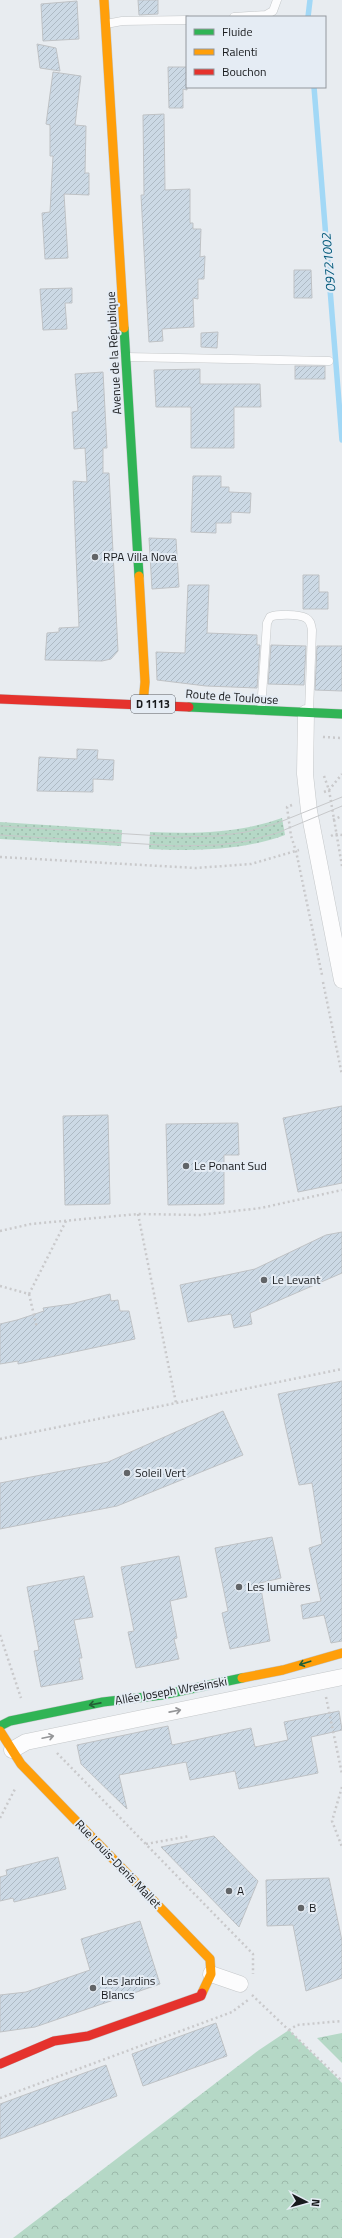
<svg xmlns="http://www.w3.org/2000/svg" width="342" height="2238" viewBox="0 0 342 2238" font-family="'Titillium Web',sans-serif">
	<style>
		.grass { fill: url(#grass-dots) }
		.forest { fill: url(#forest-crowns) }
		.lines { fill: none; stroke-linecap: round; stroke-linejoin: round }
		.stream { stroke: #a2d8f6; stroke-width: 5.5 }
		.building { fill: url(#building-hatch); stroke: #bfc2c5 }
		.lane-casing { stroke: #c5c8ca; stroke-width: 9 }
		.street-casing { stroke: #c5c8ca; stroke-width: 17 }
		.fast-casing { stroke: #c5c8ca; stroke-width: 10 }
		.slow-casing { stroke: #c5c8ca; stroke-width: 10 }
		.jam-casing { stroke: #c5c8ca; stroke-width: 10 }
		.path { stroke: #c9c9cb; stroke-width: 2.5; stroke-dasharray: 2 3; stroke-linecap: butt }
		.lane { stroke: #fcfcfd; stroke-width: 8 }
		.street { stroke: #fcfcfd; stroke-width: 16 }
		.fast { stroke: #30b455; stroke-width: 9 }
		.slow { stroke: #ff9f0a; stroke-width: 9 }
		.jam { stroke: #e5322d; stroke-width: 9 }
		.tram { stroke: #c7c8ca; stroke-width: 1 }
		.oneway { stroke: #235f36 }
		.oneway2 { stroke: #959698 }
		.poi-dot { fill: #616467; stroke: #e5ecf4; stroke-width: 1.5 }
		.labels { text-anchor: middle; stroke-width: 4; stroke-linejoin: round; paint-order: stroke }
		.shield { fill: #e5ecf4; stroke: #56595e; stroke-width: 1 }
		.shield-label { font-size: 11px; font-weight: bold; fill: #181a1d }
		.street-label { font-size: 12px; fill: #181a1d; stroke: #e5ecf4 }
		.poi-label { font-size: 12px; fill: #181a1d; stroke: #e5ecf4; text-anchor: start }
		.water-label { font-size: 13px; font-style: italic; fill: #015879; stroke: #e5ecf4 }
	</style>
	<defs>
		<pattern id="grass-dots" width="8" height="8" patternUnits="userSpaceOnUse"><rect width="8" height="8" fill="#b5d8c6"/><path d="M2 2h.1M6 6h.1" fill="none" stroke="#9bb9aa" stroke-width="1.8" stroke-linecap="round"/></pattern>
		<pattern id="forest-crowns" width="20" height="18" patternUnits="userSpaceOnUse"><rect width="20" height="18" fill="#b5d8c6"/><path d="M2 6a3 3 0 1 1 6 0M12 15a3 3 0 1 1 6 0" fill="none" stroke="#9bb9aa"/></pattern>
		<pattern id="building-hatch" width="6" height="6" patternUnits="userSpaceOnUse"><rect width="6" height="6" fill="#ccd9e5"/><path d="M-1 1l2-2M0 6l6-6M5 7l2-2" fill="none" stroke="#aebac4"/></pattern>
	</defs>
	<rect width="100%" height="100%" fill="#e8ecf0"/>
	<g class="grass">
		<path d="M282 818 285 835C241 851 195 851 149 849L150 832C196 834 239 833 282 818Z"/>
		<polygon points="0,822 122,830 121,846 0,839"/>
	</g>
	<g class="forest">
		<polygon points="289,2030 342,2083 342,2238 13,2238 259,2050"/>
		<polygon points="342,2033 342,2063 317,2038"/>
	</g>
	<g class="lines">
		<g class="stream">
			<polyline points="308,17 310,0"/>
			<polyline points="314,87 342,440"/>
		</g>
	</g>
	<g class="building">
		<polygon points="138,0 158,0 158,14 139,15"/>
		<polygon points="77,1 79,39 43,41 41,4"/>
		<polygon points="37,44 56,48 60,71 40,68"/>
		<polygon points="168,67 187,67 187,90 183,89 183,108 169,108"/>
		<polygon points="53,72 81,76 75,125 86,126 85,173 89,173 89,195 64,194 68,258 45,259 42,213 50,212 53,156 50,156 50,125 46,124"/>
		<polygon points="164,114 165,190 190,189 190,223 193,223 193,229 201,229 200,257 205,256 204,279 198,279 198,299 193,298 194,327 162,329 163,341 149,342 141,195 144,195 143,115"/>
		<polygon points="294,270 311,270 312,298 294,298"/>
		<polygon points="72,288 72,303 65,303 67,329 43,330 40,289"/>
		<polygon points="218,332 217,348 201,347 201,333"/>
		<rect x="295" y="366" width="30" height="13"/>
		<polygon points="200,369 200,384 260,384 261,407 234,407 234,448 191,448 191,407 156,407 154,370"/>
		<polygon points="103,372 107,448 103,448 103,473 109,473 118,651 111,659 102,661 45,660 47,633 59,632 59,628 79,627 73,481 87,482 85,448 74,449 72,412 78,411 75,374"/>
		<polygon points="193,476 221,476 221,487 229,487 229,492 251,493 250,513 231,512 231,523 216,523 216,533 191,532"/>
		<polygon points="149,538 176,539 179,587 152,589"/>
		<polygon points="303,575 319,575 319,592 328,592 328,609 303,609"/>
		<polygon points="188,585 209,585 207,633 257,635 257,645 260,645 257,688 206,686 157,680 156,652 185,653"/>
		<polygon points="271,645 306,646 304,685 268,684"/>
		<polygon points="317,646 342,646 342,691 315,690"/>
		<polygon points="77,749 98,750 97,759 114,760 113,780 93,779 93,792 37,791 39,757 77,759"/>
		<polygon points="342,1106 342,1183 298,1192 283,1118"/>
		<polygon points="108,1115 110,1204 65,1205 63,1116"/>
		<polygon points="238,1123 239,1155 224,1155 224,1204 168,1205 166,1124"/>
		<polygon points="342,1232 342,1273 250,1313 252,1324 234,1328 231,1314 188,1322 180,1285 255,1269 326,1235"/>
		<polygon points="110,1294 111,1301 118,1300 120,1311 129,1311 135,1339 18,1364 18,1361 0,1364 0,1324 17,1320 44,1311 43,1308 71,1304"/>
		<polygon points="342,1381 342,1641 331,1643 324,1615 303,1619 301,1605 321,1601 309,1548 322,1544 312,1483 299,1485 278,1394"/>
		<polygon points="223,1411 243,1455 117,1506 0,1529 0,1483 108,1462"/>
		<polygon points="272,1537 281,1578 260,1583 270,1641 230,1649 222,1613 228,1611 215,1548"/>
		<polygon points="179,1556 187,1597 170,1601 177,1638 174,1639 179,1659 136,1668 128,1632 134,1631 121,1567"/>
		<polygon points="84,1576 93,1617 74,1620 82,1658 79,1658 83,1679 41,1687 34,1651 39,1650 27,1587"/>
		<polygon points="339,1711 342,1730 311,1737 318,1773 239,1789 235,1771 190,1780 186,1762 119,1775 127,1809 81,1764 77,1745 168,1726 172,1745 251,1728 255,1747 288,1740 284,1722"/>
		<polygon points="214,1836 258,1881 239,1927 161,1847"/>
		<polygon points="58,1857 66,1889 14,1902 13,1898 0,1901 0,1877 7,1875 6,1870"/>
		<polygon points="329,1878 342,1941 342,1978 306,1991 293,1925 267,1926 266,1880"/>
		<polygon points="140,1921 160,1984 35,2027 0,2032 0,1995 26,1992 90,1970 81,1939"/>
		<polygon points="216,2023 227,2056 143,2086 132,2054"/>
		<polygon points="106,2065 117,2096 0,2139 0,2104"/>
	</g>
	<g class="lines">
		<defs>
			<g id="lane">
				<polyline points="234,17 266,15 273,11 277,0"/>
				<polyline points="106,24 122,21 187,20"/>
				<polyline points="126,357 329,361"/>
				<path d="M261 710 267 623 270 617C278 614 298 614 306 618 311 621 311 625 312 630L309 712"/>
			</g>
			<g id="street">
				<polyline points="306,713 305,774 309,811 342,980"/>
				<polyline points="12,1750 26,1742 342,1677"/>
				<polyline points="211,1974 240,1984"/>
			</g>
			<g id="fast">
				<polyline points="124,328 139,576"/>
				<polyline points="189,707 342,714"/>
				<polyline points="0,1726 10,1721 103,1702 162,1695 242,1678"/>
			</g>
			<g id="slow">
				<polyline points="104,0 124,328"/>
				<polyline points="139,576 145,682 143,704"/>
				<polyline points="242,1678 283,1670 342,1653"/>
				<polyline points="0,1731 21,1764 210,1959 211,1974 202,1993"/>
			</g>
			<g id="jam">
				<polyline points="0,699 189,707"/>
				<polyline points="0,2064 54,2041 88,2036 201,1996 202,1993"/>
			</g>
		</defs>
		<use href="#lane" class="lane-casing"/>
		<use href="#street" class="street-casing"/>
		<use href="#fast" class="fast-casing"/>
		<use href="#slow" class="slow-casing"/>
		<use href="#jam" class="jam-casing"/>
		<g class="path">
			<polyline points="323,737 342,738"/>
			<polyline points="324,776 329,790 342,866"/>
			<polyline points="324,792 329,790 342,774"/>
			<polyline points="292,805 287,807 291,836 296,851 322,975"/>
			<polyline points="333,820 342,816"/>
			<polyline points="331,836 335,834 342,835"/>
			<polyline points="0,857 196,868 251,864 299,850"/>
			<polyline points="323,982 342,1075"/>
			<polyline points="138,1214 176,1403"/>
			<polyline points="0,1231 31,1224 138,1214 200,1215 261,1208 342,1190"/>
			<polyline points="0,1286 29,1294 66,1221"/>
			<polyline points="29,1294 37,1328"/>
			<polyline points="0,1439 342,1369"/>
			<polyline points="0,1635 21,1698"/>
			<polyline points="326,1697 342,1774"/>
			<polyline points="57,1753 253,1954 253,1974"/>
			<polyline points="342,1787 332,1821 342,1847"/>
			<polyline points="0,1818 16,1787"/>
			<polyline points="146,1844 190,1836"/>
			<polyline points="252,1995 342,2081"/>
			<polyline points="289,2030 297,2025 342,2021"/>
			<polyline points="0,2098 232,2012 248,2000"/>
		</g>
		<use href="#lane" class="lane"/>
		<use href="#street" class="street"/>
		<use href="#fast" class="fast"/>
		<use href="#slow" class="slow"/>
		<use href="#jam" class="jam"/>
		<g class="tram">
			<polyline points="0,826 177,837 218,836 246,832 275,824 342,797"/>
			<polyline points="0,835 176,846 218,845 247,841 277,833 342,806"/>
		</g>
	</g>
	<defs><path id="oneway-shaft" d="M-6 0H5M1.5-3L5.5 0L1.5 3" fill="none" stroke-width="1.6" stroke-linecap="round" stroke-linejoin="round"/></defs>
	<g class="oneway">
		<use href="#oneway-shaft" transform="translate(305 1663) rotate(162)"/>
		<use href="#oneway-shaft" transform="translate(95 1704) rotate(169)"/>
	</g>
	<g class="oneway2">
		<use href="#oneway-shaft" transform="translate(175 1711) rotate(-11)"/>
		<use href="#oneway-shaft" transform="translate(48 1737) rotate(-12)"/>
	</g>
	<g class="poi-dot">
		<circle cx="95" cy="557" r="4"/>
		<circle cx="186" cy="1166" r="4"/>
		<circle cx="264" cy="1280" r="4"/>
		<circle cx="127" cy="1473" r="4"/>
		<circle cx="239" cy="1587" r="4"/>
		<circle cx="229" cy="1891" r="4"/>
		<circle cx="301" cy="1908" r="4"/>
		<circle cx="93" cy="1988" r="4"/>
	</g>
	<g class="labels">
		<rect class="shield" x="131" y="695" width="44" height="18" rx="3"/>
		<g class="shield-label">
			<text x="153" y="708">D 1113</text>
		</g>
		<g class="street-label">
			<text transform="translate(114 353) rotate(-93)" y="4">Avenue de la République</text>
			<text transform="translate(232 697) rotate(4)" y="4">Route de Toulouse</text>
			<text transform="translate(171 1691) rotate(-10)" y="4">Allée Joseph Wresinski</text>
			<text transform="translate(118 1864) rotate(46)" y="4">Rue Louis-Denis Mallet</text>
		</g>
		<g class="poi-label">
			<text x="103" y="561">RPA Villa Nova</text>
			<text x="194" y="1170">Le Ponant Sud</text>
			<text x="272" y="1284">Le Levant</text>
			<text x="135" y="1477">Soleil Vert</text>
			<text x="247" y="1591">Les lumières</text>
			<text x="237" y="1895">A</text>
			<text x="309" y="1912">B</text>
			<text x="101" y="1985">Les Jardins<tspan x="101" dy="14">Blancs</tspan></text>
		</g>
		<g class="water-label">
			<text transform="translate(328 263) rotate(-95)" y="5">O9721002</text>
		</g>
	</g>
	<rect x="186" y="16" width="140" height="72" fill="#e5ecf4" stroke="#93989e"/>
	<rect x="194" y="29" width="20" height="6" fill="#30b455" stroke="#93989e"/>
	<text x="222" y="36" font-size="12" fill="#181a1d">Fluide</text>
	<rect x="194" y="49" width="20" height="6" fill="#ff9f0a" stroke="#93989e"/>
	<text x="222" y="56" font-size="12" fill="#181a1d">Ralenti</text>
	<rect x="194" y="69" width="20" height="6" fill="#e5322d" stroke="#93989e"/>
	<text x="222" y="76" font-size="12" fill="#181a1d">Bouchon</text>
	<g transform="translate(306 2202) rotate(96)" stroke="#e5ecf4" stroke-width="3" paint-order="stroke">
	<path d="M0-3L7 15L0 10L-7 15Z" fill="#181a1d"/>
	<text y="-6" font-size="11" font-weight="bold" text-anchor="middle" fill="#181a1d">N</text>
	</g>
</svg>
